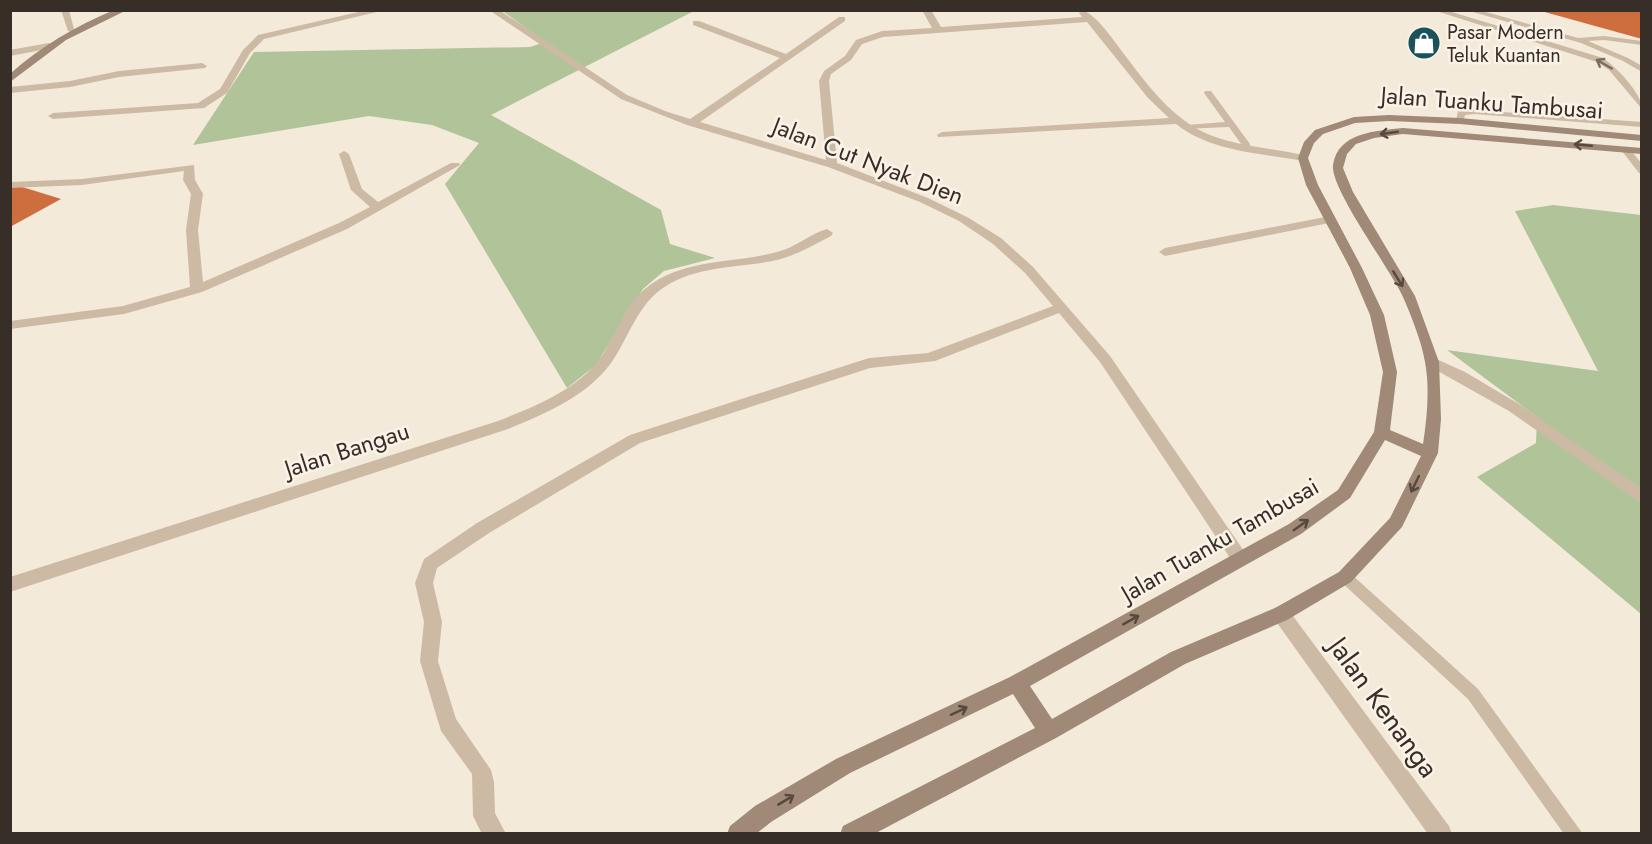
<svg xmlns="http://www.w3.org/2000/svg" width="1652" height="844" viewBox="0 0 1652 844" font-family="Jost,sans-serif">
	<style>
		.green { fill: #b1c399 }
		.building { fill: #ce6d3d }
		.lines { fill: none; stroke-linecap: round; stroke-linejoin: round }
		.lane { fill: #ccbaa5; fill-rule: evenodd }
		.street { fill: #ccbaa5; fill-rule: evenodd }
		.secondary { fill: #a08976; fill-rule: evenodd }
		.oneway { stroke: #7a6d60 }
		.oneway2 { stroke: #56493f }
		.labels { text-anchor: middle; stroke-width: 5; stroke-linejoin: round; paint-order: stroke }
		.far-poi-label { font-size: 20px; fill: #372e27; stroke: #fbf3e7; text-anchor: start }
		.street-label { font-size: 24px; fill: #372e27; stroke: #fbf3e7 }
		.near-street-label { font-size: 28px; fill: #372e27; stroke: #fbf3e7 }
	</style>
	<rect width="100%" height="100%" fill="#f3eada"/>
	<g class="green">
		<polygon points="510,10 694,11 491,115 661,210 670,244 715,258 664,271 643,289 596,365 567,388 445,184 479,143 432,125 369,116 193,145 254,52 530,47 545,42 504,12"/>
		<polygon points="1553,205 1641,215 1641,614 1477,477 1536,443 1537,417 1447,350 1598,371 1515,211"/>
	</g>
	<g class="building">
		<polygon points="1541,10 1642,10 1642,39 1541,11"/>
		<polygon points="16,185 61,199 10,227 10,188"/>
	</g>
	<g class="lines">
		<g class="lane">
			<path d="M1433 10H1445L1603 58C1616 67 1642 93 1642 109L1609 70 1597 62Z"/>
			<polygon points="1466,10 1479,10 1578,38 1604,36 1642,41 1642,45 1604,40 1588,41 1628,58 1642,66 1642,72 1623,61 1581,43"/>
			<polygon points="1205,91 1211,91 1250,144 1250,148 1244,148 1229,127 1183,129 1183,125 1186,125 1225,122 1204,93"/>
			<polygon points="1475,110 1642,122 1642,127 1475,114 1465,115 1463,123 1456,121 1458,111"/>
			<polygon points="1622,147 1628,147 1642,164 1642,174 1639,173 1622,151"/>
			<polygon points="1345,571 1350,573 1478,689 1583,834 1564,834 1468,699 1340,581 1338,577 1340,573"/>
		</g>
		<g class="street">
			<polygon points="61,10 69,10 75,33 68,31"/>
			<polygon points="367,10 385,10 264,39 250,53 227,93 204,108 53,119 48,116 53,113 198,103 220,89 243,50 258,35"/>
			<path d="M489 10H499L627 95 665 111 690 119 780 58 693 25V21H699L786 54 839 17H845V21L700 122 826 160 819 81 824 71 845 56 856 40 882 31 932 28 922 10H931L941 27 1082 17 1079 13 1083 10C1098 17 1111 37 1121 50 1140 75 1159 102 1185 121 1220 147 1266 146 1307 156V160L1303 161C1261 153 1211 152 1176 124L938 137 937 135 942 132 1169 118 1148 98 1087 22 883 37 862 44 851 60 831 74 829 81 837 163 928 198 967 217 1001 238 1033 267 1110 356 1246 554 1249 559 1246 564 1240 566 1234 564 1100 362 1059 313 935 361 870 368 640 443 489 533 437 568 433 583 442 622 438 661 456 719 491 770 494 782 495 813 506 834H482L473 816 472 774 441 731 420 661 424 622 415 583 424 559 477 523 630 435 869 358 928 353 1053 306 1025 273 993 244 959 221 920 202 828 167 687 125 621 99Z"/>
			<polygon points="49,43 52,44 52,48 10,56 10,50"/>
			<polygon points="202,63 207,66 205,68 119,77 70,87 10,93 10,87 70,81 119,71"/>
			<polygon points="344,151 349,154 362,189 378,202 451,163 459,163 460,165 347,229 202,292 124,314 10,329 10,321 123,306 190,287 186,230 191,194 183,180 184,171 82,185 10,188 10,182 82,179 194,165 195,180 203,194 198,230 203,282 339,223 370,207 351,190 339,154"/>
			<polygon points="1330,216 1336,220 1334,222 1165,256 1159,252 1165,248"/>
			<path d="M827 229 833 233 831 236C814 245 797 255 777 260 741 268 699 265 666 286 637 304 630 336 611 363 586 397 546 413 508 429L10 592V577L498 421C536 406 580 389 604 353 617 331 626 304 646 288 684 258 733 264 777 252 795 248 809 234 827 229Z"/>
			<polygon points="1432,357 1465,372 1519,404 1642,489 1642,504 1509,411 1427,365 1425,362"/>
			<polygon points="1281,606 1287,608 1449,826 1452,834 1428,834 1275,620 1272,614 1275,608"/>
		</g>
		<g class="secondary">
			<path d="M114 10H127L66 40 10 82V74C41 46 76 26 114 10Z"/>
			<path d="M1389 115 1460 118 1642 135V141L1460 124 1389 121 1355 123 1323 134 1314 143 1308 158 1318 185 1362 268 1384 315 1397 372 1390 430 1423 444C1427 418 1430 388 1425 362 1422 343 1411 315 1403 297 1391 270 1330 189 1333 165 1338 132 1376 131 1403 128L1642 148V154L1403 134 1374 138 1356 144 1347 154 1343 168 1353 192 1415 296 1439 362 1441 419 1438 453 1402 527 1351 582 1287 620 1185 664 1056 738 874 834H840L843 826 1035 728 1013 694 850 773 771 822 756 834H727L730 826 755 806 836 759 1010 677 1289 524 1338 490 1374 432 1383 372 1370 315 1350 268 1306 185 1298 158 1304 142 1315 130 1354 117ZM1385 440 1421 456 1390 518 1339 572 1275 608 1171 652 1052 719 1030 686 1301 534 1350 498Z"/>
		</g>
	</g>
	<defs><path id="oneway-shaft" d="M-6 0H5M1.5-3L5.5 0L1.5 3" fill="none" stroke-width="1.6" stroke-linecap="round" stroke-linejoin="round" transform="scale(1.5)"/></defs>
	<use class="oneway" href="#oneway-shaft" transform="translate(1604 64) rotate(-150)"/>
	<g class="oneway2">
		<use href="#oneway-shaft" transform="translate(1389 133) rotate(172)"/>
		<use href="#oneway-shaft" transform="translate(1583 145) rotate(-175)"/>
		<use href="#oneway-shaft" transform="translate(1398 279) rotate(58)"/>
		<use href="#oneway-shaft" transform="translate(1415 484) rotate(116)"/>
		<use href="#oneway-shaft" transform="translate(1301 525) rotate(-35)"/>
		<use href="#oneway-shaft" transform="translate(1131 620) rotate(-29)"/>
		<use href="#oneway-shaft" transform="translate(959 711) rotate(-25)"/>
		<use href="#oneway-shaft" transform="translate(786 800) rotate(-31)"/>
	</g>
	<defs>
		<symbol id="shop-disc" viewBox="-11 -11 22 22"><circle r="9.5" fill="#1a525c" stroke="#fbf3e7"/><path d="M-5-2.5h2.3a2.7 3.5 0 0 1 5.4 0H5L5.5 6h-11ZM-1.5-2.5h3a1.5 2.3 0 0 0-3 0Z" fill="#fff"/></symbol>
	</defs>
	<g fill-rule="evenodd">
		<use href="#shop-disc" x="1405" y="24" width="38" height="38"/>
	</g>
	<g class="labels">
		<g class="far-poi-label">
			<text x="1447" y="39">Pasar Modern<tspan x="1447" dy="23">Teluk Kuantan</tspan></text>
		</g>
		<g class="street-label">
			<text transform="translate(1492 103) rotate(4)" y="8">Jalan Tuanku Tambusai</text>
			<text transform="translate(868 161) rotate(21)" y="8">Jalan Cut Nyak Dien</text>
			<text transform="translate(347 450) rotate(-18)" y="8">Jalan Bangau</text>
			<text transform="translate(1220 540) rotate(-30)" y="8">Jalan Tuanku Tambusai</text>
		</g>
		<g class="near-street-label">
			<text transform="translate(1384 707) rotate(54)" y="10">Jalan Kenanga</text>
		</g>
	</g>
	<rect width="1652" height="844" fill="none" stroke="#372e27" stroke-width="24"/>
</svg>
